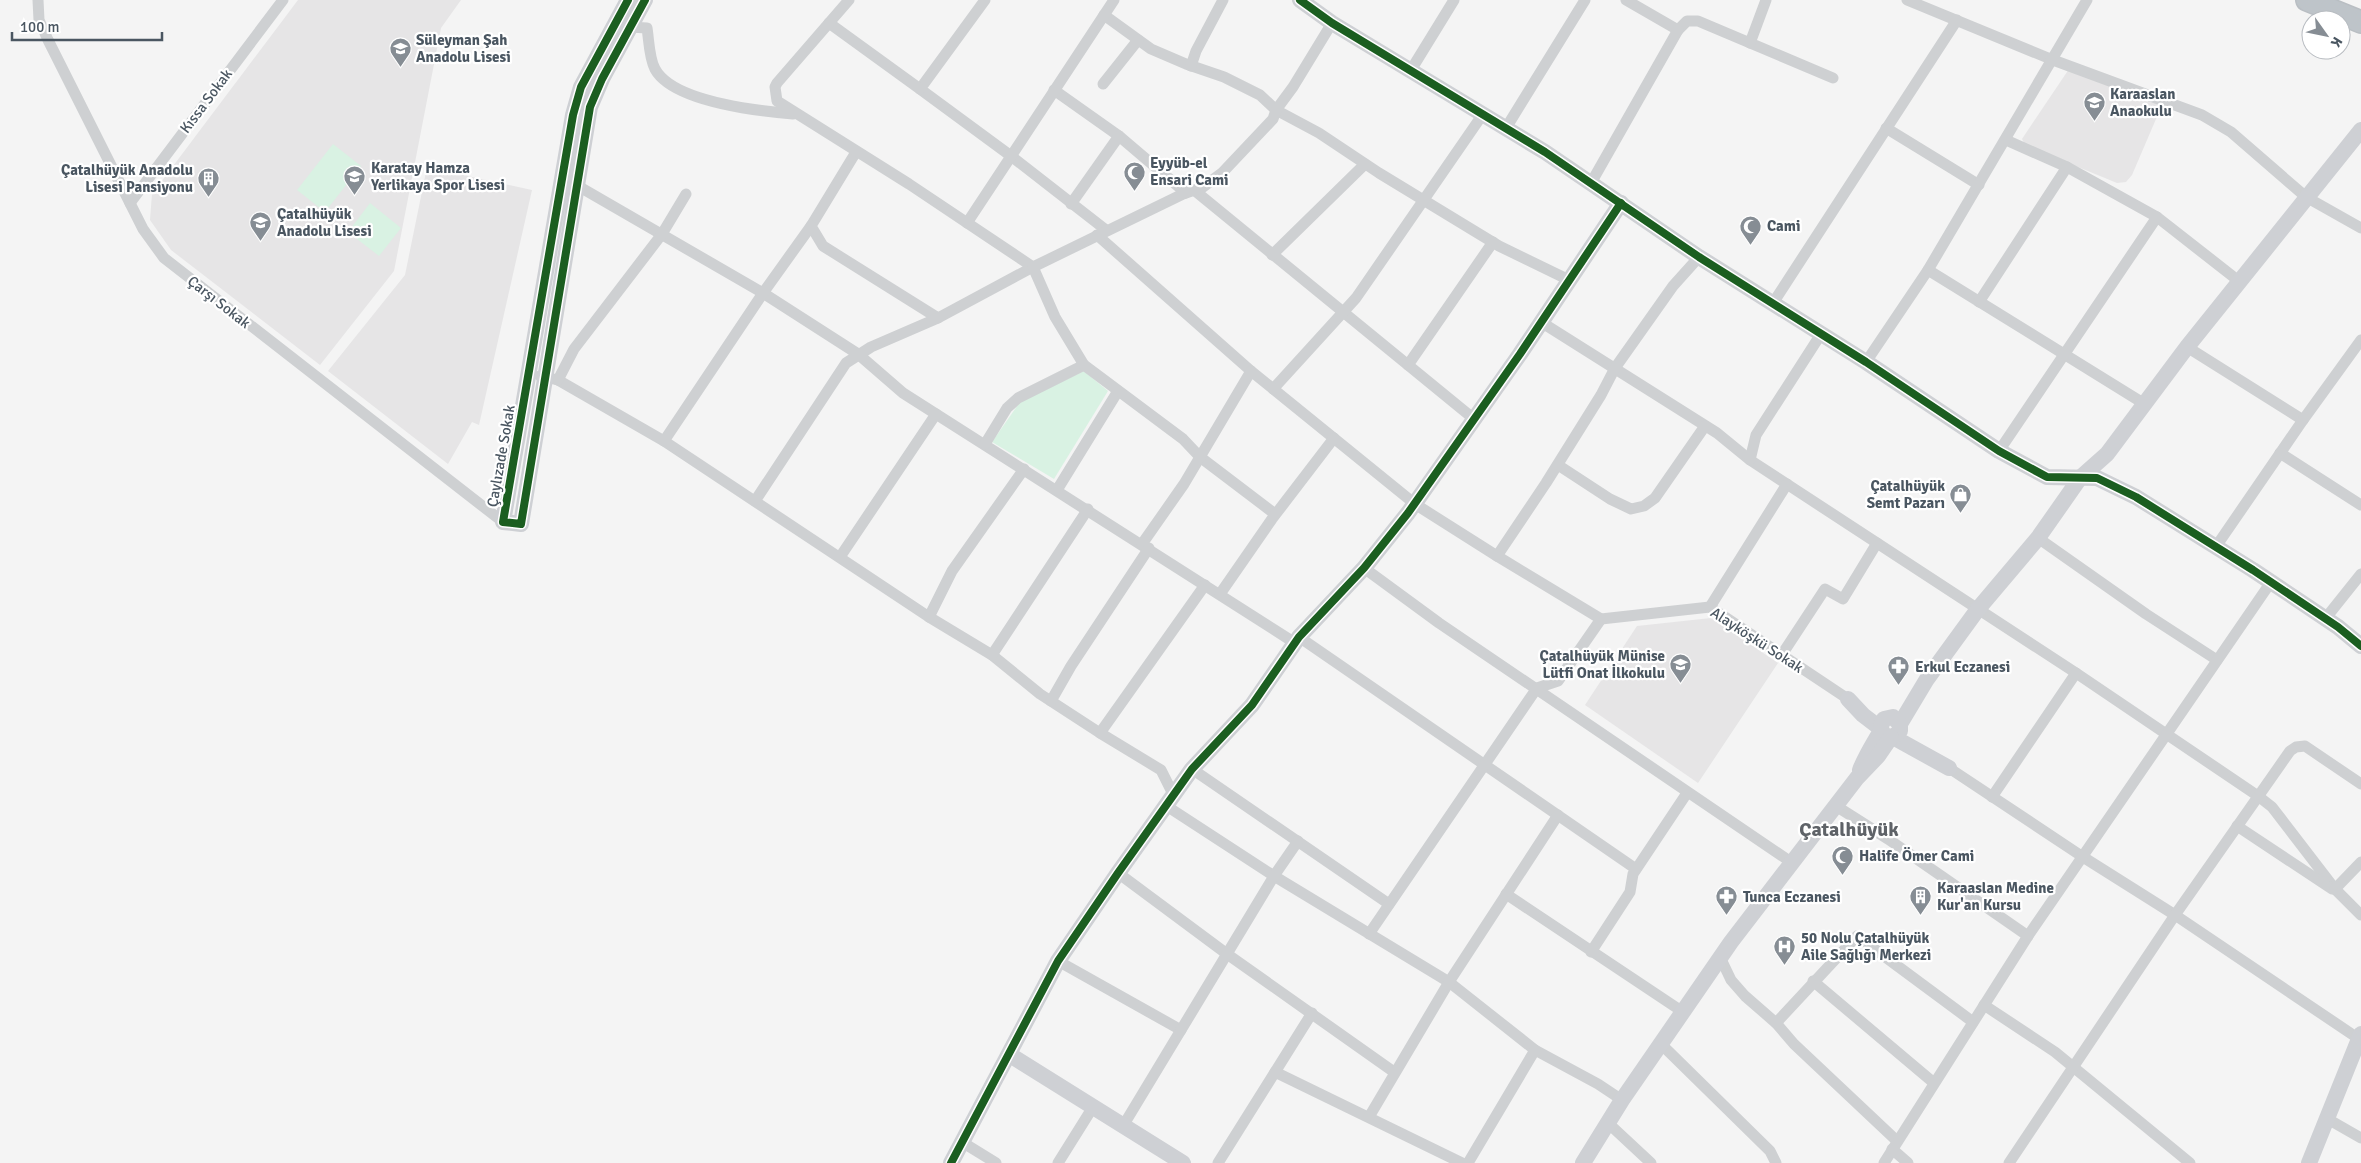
<svg xmlns="http://www.w3.org/2000/svg" width="2361" height="1163" viewBox="0 0 2361 1163" font-family="Signika,sans-serif">
	<style>
		.education { fill: #e6e5e6 }
		.green { fill: #d9f2e3 }
		.lines { fill: none; stroke-linecap: round; stroke-linejoin: round }
		.highway-casing { stroke: #b9bec3; stroke-width: 24 }
		.street { stroke: #ced0d2; stroke-width: 11 }
		.secondary { stroke: #ced0d4; stroke-width: 16 }
		.highway { stroke: #bec4c9; stroke-width: 21 }
		.cycleway-casing { stroke: #fff; stroke-width: 11 }
		.cycleway { stroke: #1b5e20; stroke-width: 8 }
		.labels { text-anchor: middle; stroke-width: 4.5; stroke-linejoin: round; paint-order: stroke }
		.poi-label { font-size: 15px; font-weight: bold; fill: #4a5661; stroke: #fff; text-anchor: start }
		.street-label { font-size: 15px; fill: #4a5661; stroke: #fff }
		.district-label { font-size: 20px; font-weight: bold; fill: #5f6368; stroke: #fff }
	</style>
	<rect width="100%" height="100%" fill="#f4f4f4"/>
	<g class="education">
		<polygon points="298,0 461,0 441,28 394,271 320,365 171,250 150,220 152,194"/>
		<polygon points="2071,66 2162,105 2132,175 2126,182 2117,183 2025,145 2022,139"/>
		<polygon points="427,167 532,190 479,425 472,422 448,464 328,371 405,275"/>
		<polygon points="1711,618 1778,663 1698,783 1585,705 1637,626"/>
	</g>
	<g class="green">
		<polygon points="333,144 361,166 325,212 297,190"/>
		<polygon points="370,203 401,228 379,256 348,232"/>
		<polygon points="1084,371 1108,391 1054,479 992,442 1020,402"/>
	</g>
	<g class="lines">
		<defs>
			<polyline id="highway" points="2307,0 2361,22"/>
		</defs>
		<use href="#highway" class="highway-casing"/>
		<g class="street">
			<polyline points="38,0 39,20 48,40 143,229 164,258 503,522"/>
			<polyline points="985,0 920,89 1011,156 1106,230"/>
			<polyline points="1626,0 1678,30 1687,21 1698,21 1833,78"/>
			<polyline points="1907,0 2053,60 2202,115 2231,132 2306,197 2361,228"/>
			<polyline points="1104,15 1151,49 1186,64 1224,77 1260,95 1276,110 1319,133 1379,173 1499,246 1569,280"/>
			<polyline points="829,23 920,89"/>
			<path d="M630 27 647 28C649 40 649 58 655 69 673 102 759 111 793 114"/>
			<polyline points="1750,43 1766,0"/>
			<polyline points="1191,66 1196,51 1223,0"/>
			<polyline points="1411,70 1454,0"/>
			<polyline points="1103,84 1138,40"/>
			<polyline points="1054,90 1119,136 1186,193"/>
			<polyline points="1506,128 1585,0"/>
			<polyline points="1886,128 1979,185"/>
			<polyline points="2006,140 2067,167 2157,217 2240,282"/>
			<polyline points="856,152 811,226 823,246 938,318"/>
			<polyline points="1591,183 1678,30"/>
			<polyline points="578,186 763,293 858,354 903,393 1295,643"/>
			<polyline points="1194,190 1408,365"/>
			<polyline points="130,203 283,0"/>
			<polyline points="1071,204 1119,136"/>
			<polyline points="967,223 1114,0"/>
			<polyline points="1097,235 1251,371"/>
			<polyline points="1272,255 1365,164"/>
			<polyline points="1928,270 2143,403"/>
			<polyline points="1979,302 2067,167"/>
			<polyline points="1773,303 1957,20"/>
			<polyline points="1541,322 1717,433 1750,460 2076,673 2258,796 2272,807 2335,889 2361,915"/>
			<polyline points="2187,347 2303,420"/>
			<polyline points="1866,362 1928,270 2087,0"/>
			<polyline points="540,376 558,380 664,441 929,617 992,655 1040,694 1100,733 1205,585"/>
			<polyline points="558,380 574,349 662,234 686,194"/>
			<polyline points="1273,389 1356,298 1483,114"/>
			<polyline points="1474,419 1408,365 1493,242"/>
			<polyline points="664,441 763,293 811,226"/>
			<polyline points="985,444 1007,408 1018,398 1084,365"/>
			<polyline points="1999,451 2157,217"/>
			<polyline points="2280,453 2361,505"/>
			<polyline points="1750,460 1756,435 1821,334"/>
			<polyline points="1558,465 1610,499 1631,509 1644,506 1655,498 1705,426"/>
			<polyline points="1057,490 1118,391"/>
			<polyline points="755,501 846,363 871,347 938,318 1033,267 909,184 777,101 775,87 777,83 849,0"/>
			<polyline points="1275,514 1200,457 1183,439 1084,365 1055,317 1033,267 1183,194 1203,187 1222,173 1273,119 1276,110 1293,87 1332,23"/>
			<polyline points="2038,538 2146,614 2217,660"/>
			<polyline points="1142,544 1184,484 1251,371 1415,504 1497,556 1546,483 1601,395 1615,368 1673,286 1699,257"/>
			<polyline points="2215,548 2303,420 2361,340"/>
			<polyline points="1497,556 1601,619 1710,607 1848,699"/>
			<polyline points="840,557 936,414"/>
			<polyline points="1364,568 1439,623 1791,862"/>
			<polyline points="1220,594 1272,519 1334,438"/>
			<polyline points="1710,607 1787,484"/>
			<polyline points="929,617 952,571 1024,469"/>
			<polyline points="2325,619 2361,574"/>
			<polyline points="1299,637 1636,869"/>
			<polyline points="992,655 1088,509"/>
			<polyline points="1781,656 1825,589 1843,599 1877,543"/>
			<polyline points="1051,701 1071,666 1149,548"/>
			<polyline points="1100,733 1161,770 1173,794"/>
			<polyline points="1949,768 2083,857 2175,915 2359,1039"/>
			<polyline points="1192,769 1389,904"/>
			<polyline points="1992,797 2076,673"/>
			<polyline points="1165,805 1274,876 1449,982 1535,1050 1598,1084 1622,1100"/>
			<polyline points="1836,806 1888,839 2028,936"/>
			<polyline points="2237,826 2332,889"/>
			<polyline points="1118,873 1227,954 1394,1072"/>
			<polyline points="2335,889 2361,862"/>
			<polyline points="1506,894 1683,1012"/>
			<polyline points="1369,934 1537,688 1558,681 1601,619"/>
			<polyline points="1591,952 1630,892 1633,874 1687,793"/>
			<polyline points="1720,957 1731,980 1745,996 1776,1023 1794,1044 1897,1141"/>
			<polyline points="1058,961 1181,1030"/>
			<polyline points="1813,981 1934,1083"/>
			<polyline points="1984,1005 2055,1052 2190,1163"/>
			<polyline points="1776,1023 1857,936 1973,1022"/>
			<polyline points="1661,1044 1770,1151 1776,1163"/>
			<polyline points="1275,1072 1462,1163"/>
			<polyline points="1369,1117 1449,982 1558,815"/>
			<polyline points="2326,1118 2361,1138"/>
			<polyline points="1608,1123 1651,1163"/>
			<polyline points="1123,1126 1274,876 1298,841"/>
			<polyline points="962,1142 996,1163"/>
			<polyline points="1892,1149 1908,1163"/>
			<polyline points="1058,1163 1093,1107"/>
			<polyline points="1218,1163 1312,1013"/>
			<polyline points="1468,1163 1535,1050"/>
			<polyline points="1884,1163 2028,936 2271,582"/>
			<polyline points="2009,1163 2175,915 2290,751 2296,747 2305,746 2361,784"/>
		</g>
		<g class="secondary">
			<polyline points="628,0 581,87 573,115 503,522 521,524 590,107 602,79 645,0"/>
			<polyline points="1300,0 1332,23 1545,152 1699,257 1866,362 1999,451 2047,477 2097,478 2136,497 2253,570 2338,627 2361,646"/>
			<polyline points="1848,699 1863,715 1880,728"/>
			<polyline points="1900,724 1927,679 1978,609 2038,538 2080,478 2107,454 2187,347 2361,130"/>
			<polyline points="1893,737 1949,768"/>
			<path d="M1860 770C1865 757 1872 746 1879 734 1882 729 1880 725 1884 719L1893 717 1900 724V731L1893 737 1886 736 1881 731"/>
			<polyline points="1010,1055 1183,1163"/>
			<polyline points="951,1163 1058,961 1118,873 1192,769 1252,705 1299,637 1364,568 1408,513 1520,354 1621,203"/>
			<polyline points="1583,1163 1622,1100 1731,942 1857,778 1878,756 1891,737"/>
			<polyline points="2309,1163 2361,1034"/>
		</g>
		<use href="#highway" class="highway"/>
		<defs>
			<g id="cycleway">
				<polyline points="628,0 581,87 573,115 503,522 521,524 590,107 602,79 645,0"/>
				<polyline points="1300,0 1332,23 1545,152 1699,257 1866,362 1999,451 2047,477 2097,478 2136,497 2253,570 2338,627 2361,646"/>
				<polyline points="951,1163 1058,961 1118,873 1192,769 1252,705 1299,637 1364,568 1408,513 1520,354 1621,203"/>
			</g>
		</defs>
		<use href="#cycleway" class="cycleway-casing"/>
		<use href="#cycleway" class="cycleway"/>
	</g>
	<defs>
		<symbol id="school-pin" viewBox="-11 -11 22 30"><path d="M0 17L-7.5 6A9.5 9.5 0 1 1 7.5 6Z" fill="#868d94" stroke="#fff"/><path d="M0-5L7-2L0 1L-7-2ZM-4 1L0 2.5L4 1V4Q0 6-4 4Z" fill="#fff"/></symbol>
		<symbol id="mosque-pin" viewBox="-11 -11 22 30"><path d="M0 17L-7.5 6A9.5 9.5 0 1 1 7.5 6Z" fill="#868d94" stroke="#fff"/><path d="M3.5-4.9A6 6 0 1 0 3.5 4.9A5 5 0 1 1 3.5-4.9Z" fill="#fff"/></symbol>
		<symbol id="building-pin" viewBox="-11 -11 22 30"><path d="M0 17L-7.5 6A9.5 9.5 0 1 1 7.5 6Z" fill="#868d94" stroke="#fff"/><path d="M-4-6H4V6H1V3H-1V6H-4ZM-2.5-4.3h1.7v1.8h-1.7ZM.8-4.3h1.7v1.8H.8ZM-2.5-1h1.7V.8h-1.7ZM.8-1h1.7V.8H.8Z" fill="#fff"/></symbol>
		<symbol id="shop-pin" viewBox="-11 -11 22 30"><path d="M0 17L-7.5 6A9.5 9.5 0 1 1 7.5 6Z" fill="#868d94" stroke="#fff"/><path d="M-5-2.5h2.3a2.7 3.5 0 0 1 5.4 0H5L5.5 6h-11ZM-1.5-2.5h3a1.5 2.3 0 0 0-3 0Z" fill="#fff"/></symbol>
		<symbol id="pharmacy-pin" viewBox="-11 -11 22 30"><path d="M0 17L-7.5 6A9.5 9.5 0 1 1 7.5 6Z" fill="#868d94" stroke="#fff"/><path d="M-2-6h4v4h4v4h-4v4h-4v-4h-4v-4h4Z" fill="#fff"/></symbol>
		<symbol id="hospital-pin" viewBox="-11 -11 22 30"><path d="M0 17L-7.5 6A9.5 9.5 0 1 1 7.5 6Z" fill="#868d94" stroke="#fff"/><path d="M-5-5h3v3.5h4V-5h3V5h-3V1.5h-4V5h-3Z" fill="#fff"/></symbol>
	</defs>
	<g fill-rule="evenodd">
		<use href="#school-pin" x="388" y="36" width="25" height="34"/>
		<use href="#school-pin" x="2082" y="90" width="25" height="34"/>
		<use href="#mosque-pin" x="1122" y="160" width="25" height="34"/>
		<use href="#school-pin" x="342" y="164" width="25" height="34"/>
		<use href="#building-pin" x="196" y="166" width="25" height="34"/>
		<use href="#school-pin" x="248" y="210" width="25" height="34"/>
		<use href="#mosque-pin" x="1738" y="214" width="25" height="34"/>
		<use href="#shop-pin" x="1948" y="482" width="25" height="34"/>
		<use href="#school-pin" x="1668" y="652" width="25" height="34"/>
		<use href="#pharmacy-pin" x="1886" y="654" width="25" height="34"/>
		<use href="#mosque-pin" x="1830" y="844" width="25" height="34"/>
		<use href="#pharmacy-pin" x="1714" y="884" width="25" height="34"/>
		<use href="#building-pin" x="1908" y="884" width="25" height="34"/>
		<use href="#hospital-pin" x="1772" y="934" width="25" height="34"/>
	</g>
	<g class="labels">
		<g class="poi-label">
			<text x="416" y="45">Süleyman Şah<tspan x="416" dy="17">Anadolu Lisesi</tspan></text>
			<text x="2110" y="99">Karaaslan<tspan x="2110" dy="17">Anaokulu</tspan></text>
			<text x="1150" y="168">Eyyüb-el<tspan x="1150" dy="17">Ensari Cami</tspan></text>
			<text x="371" y="173">Karatay Hamza<tspan x="371" dy="17">Yerlikaya Spor Lisesi</tspan></text>
			<text x="193" y="175" text-anchor="end">Çatalhüyük Anadolu<tspan x="193" dy="17">Lisesi Pansiyonu</tspan></text>
			<text x="277" y="219">Çatalhüyük<tspan x="277" dy="17">Anadolu Lisesi</tspan></text>
			<text x="1767" y="231">Cami</text>
			<text x="1945" y="491" text-anchor="end">Çatalhüyük<tspan x="1945" dy="17">Semt Pazarı</tspan></text>
			<text x="1665" y="661" text-anchor="end">Çatalhüyük Münise<tspan x="1665" dy="17">Lütfi Onat İlkokulu</tspan></text>
			<text x="1915" y="672">Erkul Eczanesi</text>
			<text x="1859" y="861">Halife Ömer Cami</text>
			<text x="1937" y="893">Karaaslan Medine<tspan x="1937" dy="17">Kur'an Kursu</tspan></text>
			<text x="1743" y="902">Tunca Eczanesi</text>
			<text x="1801" y="943">50 Nolu Çatalhüyük<tspan x="1801" dy="17">Aile Sağlığı Merkezi</tspan></text>
		</g>
		<g class="street-label">
			<text transform="translate(206 101) rotate(-53)" y="5">Kıssa Sokak</text>
			<text transform="translate(219 302) rotate(38)" y="5">Çarşı Sokak</text>
			<text transform="translate(501 456) rotate(-80)" y="5">Çaylızade Sokak</text>
			<text transform="translate(1757 640) rotate(33)" y="5">Alayköşkü Sokak</text>
		</g>
		<g class="district-label">
			<text x="1849" y="836">Çatalhüyük</text>
		</g>
	</g>
	<g transform="translate(2326 35) rotate(123)"><circle r="24" fill="#ffffff" stroke="#b7bbc0"/>
	<path d="M0-4L9 19L0 12L-9 19Z" fill="#868d94"/>
	<text y="-8" font-size="14" font-weight="bold" text-anchor="middle" fill="#4a5661">K</text>
	</g>
	<path d="M12 32v8h150v-8" fill="none" stroke="#4a5661" stroke-width="2.5"/>
	<text x="20" y="32" font-size="15" fill="#4a5661" stroke="#ffffff" stroke-width="4" paint-order="stroke">100 m</text>
</svg>
